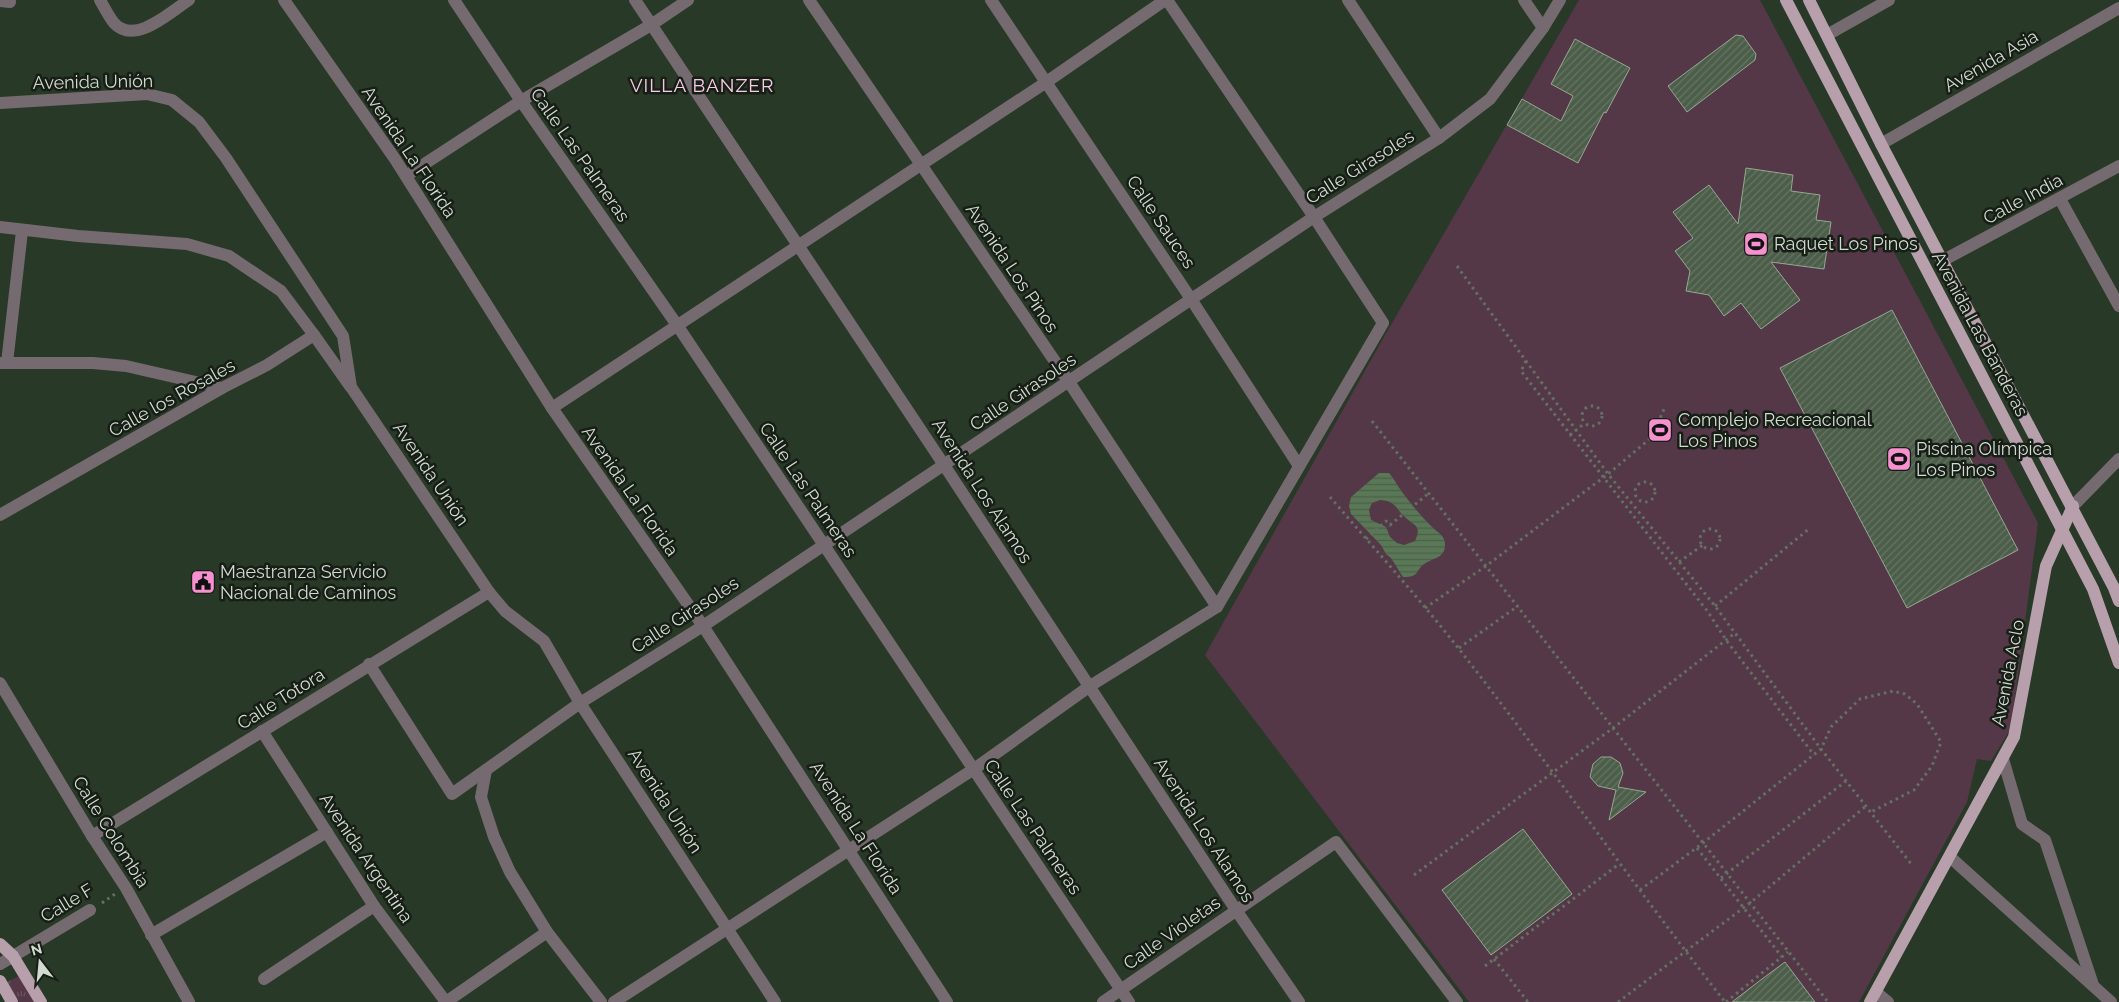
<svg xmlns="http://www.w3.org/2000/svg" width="2119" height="1002" viewBox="0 0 2119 1002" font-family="Raleway,sans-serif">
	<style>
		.grass { fill: url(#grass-tufts) }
		.garden { fill: #543848 }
		.water { fill: url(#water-rules); fill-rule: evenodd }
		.building { fill: url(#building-hatch); stroke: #94a891 }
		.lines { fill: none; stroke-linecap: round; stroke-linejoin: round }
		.path { stroke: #647162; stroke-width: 3; stroke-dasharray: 2.5 4; stroke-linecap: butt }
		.minor { stroke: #766a71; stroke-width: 12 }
		.major { stroke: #b79fac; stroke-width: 12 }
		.labels { text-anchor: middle; stroke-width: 5; stroke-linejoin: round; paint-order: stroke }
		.street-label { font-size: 18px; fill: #d1dbd0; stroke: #171e16 }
		.poi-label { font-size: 18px; fill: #d1dbd0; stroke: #171e16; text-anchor: start }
		.neighbourhood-label { font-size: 19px; letter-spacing: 1px; fill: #f8cbe4; stroke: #171e16 }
	</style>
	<defs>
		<pattern id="grass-tufts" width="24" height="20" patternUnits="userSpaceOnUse" patternTransform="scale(1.25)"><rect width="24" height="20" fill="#543848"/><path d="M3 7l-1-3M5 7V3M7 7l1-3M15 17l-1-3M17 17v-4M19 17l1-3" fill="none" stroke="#6c5461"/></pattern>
		<pattern id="water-rules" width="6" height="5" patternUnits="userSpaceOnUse" patternTransform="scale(1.25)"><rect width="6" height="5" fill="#597856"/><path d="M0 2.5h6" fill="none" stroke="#4d604b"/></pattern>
		<pattern id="building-hatch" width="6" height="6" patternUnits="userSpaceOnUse" patternTransform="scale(1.25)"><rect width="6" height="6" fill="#4c5e4a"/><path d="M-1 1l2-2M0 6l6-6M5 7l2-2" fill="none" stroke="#657463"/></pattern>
	</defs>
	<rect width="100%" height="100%" fill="#293927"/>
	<polygon class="grass" points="19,976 34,1002 19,1002 7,982"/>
	<polygon class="garden" points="1579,0 1760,0 2038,523 2011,728 1991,761 1977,759 1967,802 1859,1002 1469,1002 1205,655 1384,337"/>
	<path class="water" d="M1379 473H1389C1394 478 1396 484 1400 489 1409 502 1421 516 1432 527 1438 533 1445 535 1445 545 1445 558 1433 558 1424 564 1415 571 1420 577 1403 577L1391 558 1386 554 1381 545 1351 514 1349 506 1351 497ZM1380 500C1397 501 1395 509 1406 518 1415 526 1422 526 1415 541L1404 545 1397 543 1390 537 1386 527 1371 520 1369 510 1372 503Z"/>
	<g class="building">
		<polygon points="1736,35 1743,36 1756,54 1755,60 1687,112 1668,86"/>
		<polygon points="1575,39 1630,68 1606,113 1604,112 1578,163 1507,125 1522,99 1561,121 1573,96 1551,84"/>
		<polygon points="1746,168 1793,175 1791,191 1820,195 1816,220 1831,222 1824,269 1771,262 1800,300 1761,329 1741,303 1724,316 1709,295 1686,291 1690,271 1675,251 1693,238 1673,212 1709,185 1738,224"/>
		<polygon points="1892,310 2018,550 1907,608 1780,368"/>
		<polygon points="1601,757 1611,757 1620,763 1623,773 1618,787 1646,792 1609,820 1616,790 1598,786 1590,777 1593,764"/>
		<polygon points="1523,829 1572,894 1491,955 1442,890"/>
		<polygon points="1785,962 1815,1002 1732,1002 1762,979"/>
	</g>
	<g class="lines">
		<g class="path">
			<polyline points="1457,266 1608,474 1715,606 1821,749 1912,865"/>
			<polyline points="1526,361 1521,371 1708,612 1726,640 1814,755"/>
			<circle cx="1592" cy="416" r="10"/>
			<polyline points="1372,421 1828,1002"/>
			<polyline points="1570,435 1585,423"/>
			<circle cx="1645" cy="492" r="10"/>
			<path d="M1330 497C1373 547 1418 597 1459 649 1550 765 1634 886 1725 1002"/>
			<circle cx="1710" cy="539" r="10"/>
			<polyline points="1366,539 1386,521 1390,525 1429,493"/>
			<polyline points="1679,562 1703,545"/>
			<polyline points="1715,606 1810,528"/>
			<polyline points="1425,608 1486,566 1608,474 1652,437 1664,409"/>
			<polyline points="1459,648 1518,606"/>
			<polyline points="1697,848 1782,957"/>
			<polyline points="1414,875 1613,728 1735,633"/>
			<polyline points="1721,878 1846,781"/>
			<polyline points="1640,890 1703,843 1821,749 1831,727 1860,699 1893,691 1905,694 1917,704 1941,742 1932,766 1914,790 1871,812"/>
			<polyline points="102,903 115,894"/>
			<polyline points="1494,959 1528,1002"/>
			<polyline points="1485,966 1619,864"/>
			<polyline points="1618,1002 1750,903 1866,806"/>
			<polyline points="1726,1002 1788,952"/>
		</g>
		<g class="minor">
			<path d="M100 0C104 7 109 17 114 23 135 46 170 12 189 0"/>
			<polyline points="284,0 395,159 552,408 703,626 947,1002"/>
			<polyline points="454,0 521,101 677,325 1129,1002"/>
			<polyline points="635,0 944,465 1236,910 1299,1002"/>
			<polyline points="809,0 1069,382 1217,607"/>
			<polyline points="991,0 1191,299 1299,466"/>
			<polyline points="1348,0 1439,138"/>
			<polyline points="1524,0 1543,28"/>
			<polyline points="0,1 10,2"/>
			<polyline points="1827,35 1889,0"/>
			<polyline points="0,103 147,94 172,100 199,122 226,158 343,336 351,387 489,592 505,611 544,641 580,703 775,1002"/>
			<polyline points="1881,144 2119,8"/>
			<polyline points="406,176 521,101 651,25 688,0"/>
			<polyline points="2060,199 2119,306"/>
			<polyline points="0,227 78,236 187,244 229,256 281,291 314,335"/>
			<polyline points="1942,261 2119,166"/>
			<polyline points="0,363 93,363 126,366 222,388"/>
			<polyline points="7,363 22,231"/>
			<polyline points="552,408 1045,83 1165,0"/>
			<polyline points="2073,506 2119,459"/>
			<polyline points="0,515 222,388 267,365 314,335 350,386"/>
			<polyline points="369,664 452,794 580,703 703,626 1314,217 1439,138 1490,99 1543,28 1560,0"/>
			<polyline points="0,683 92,836 126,888 189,1002"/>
			<polyline points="262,731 374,906 446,1002 547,932"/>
			<polyline points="2003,759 2022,824 2045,840 2093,985"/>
			<polyline points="486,770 481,797 494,837 510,872 547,932 601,1002"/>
			<polyline points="92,836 489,592"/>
			<polyline points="1950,857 2111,1002"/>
			<polyline points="151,935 327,832"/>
			<polyline points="0,964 90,910"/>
			<polyline points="264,979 374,906"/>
			<polyline points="1876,992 1888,1002"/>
			<polyline points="614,1002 974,769 1090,686 1217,607 1383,323 1314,217 1167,0"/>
			<polyline points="1103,1002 1336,842 1457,1002"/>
		</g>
		<g class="major">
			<polyline points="1786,0 2093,589 2119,663"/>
			<polyline points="1809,0 1881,144 2114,588 2119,601"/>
			<polyline points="0,944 13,956 41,1002"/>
			<polyline points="0,981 12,1002"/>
			<polyline points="1870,1002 2014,737 2046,566 2073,506"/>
		</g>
	</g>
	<defs>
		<symbol id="stadium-square" viewBox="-11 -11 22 22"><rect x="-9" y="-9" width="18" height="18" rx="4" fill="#f690cf" stroke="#171e16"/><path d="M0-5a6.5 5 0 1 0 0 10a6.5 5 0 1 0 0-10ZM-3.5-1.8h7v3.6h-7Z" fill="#111"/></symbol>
		<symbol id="civic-square" viewBox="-11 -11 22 22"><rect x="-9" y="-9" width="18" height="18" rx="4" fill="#f690cf" stroke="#171e16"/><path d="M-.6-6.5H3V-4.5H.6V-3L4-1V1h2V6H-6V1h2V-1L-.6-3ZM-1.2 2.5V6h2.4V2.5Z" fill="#111"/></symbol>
	</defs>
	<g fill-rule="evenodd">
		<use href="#stadium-square" x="1742" y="230" width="28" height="28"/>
		<use href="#stadium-square" x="1646" y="416" width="28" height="28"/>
		<use href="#stadium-square" x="1885" y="445" width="28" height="28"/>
		<use href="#civic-square" x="189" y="568" width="28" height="28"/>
	</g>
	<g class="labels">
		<g class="street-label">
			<text transform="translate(1991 61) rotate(-30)" y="6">Avenida Asia</text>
			<text transform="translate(93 82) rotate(-1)" y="6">Avenida Unión</text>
			<text transform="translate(409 152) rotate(56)" y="6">Avenida La Florida</text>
			<text transform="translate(580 155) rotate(55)" y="6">Calle Las Palmeras</text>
			<text transform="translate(1360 167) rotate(-32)" y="6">Calle Girasoles</text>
			<text transform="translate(2023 199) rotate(-28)" y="6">Calle India</text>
			<text transform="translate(1161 222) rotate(56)" y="6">Calle Sauces</text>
			<text transform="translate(1012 268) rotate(56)" y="6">Avenida Los Pinos</text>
			<text transform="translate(1980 334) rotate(62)" y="6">Avenida Las Banderas</text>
			<text transform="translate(1023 392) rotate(-34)" y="6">Calle Girasoles</text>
			<text transform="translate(172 398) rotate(-29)" y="6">Calle los Rosales</text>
			<text transform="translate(431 474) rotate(56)" y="6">Avenida Unión</text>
			<text transform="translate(808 490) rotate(56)" y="6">Calle Las Palmeras</text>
			<text transform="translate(630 491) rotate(55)" y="6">Avenida La Florida</text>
			<text transform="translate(982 491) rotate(57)" y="6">Avenida Los Alamos</text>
			<text transform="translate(685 615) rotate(-33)" y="6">Calle Girasoles</text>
			<text transform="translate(2008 673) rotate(-79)" y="6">Avenida Aclo</text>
			<text transform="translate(281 699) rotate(-32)" y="6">Calle Totora</text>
			<text transform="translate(665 801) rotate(57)" y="6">Avenida Unión</text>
			<text transform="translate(1033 827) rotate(56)" y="6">Calle Las Palmeras</text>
			<text transform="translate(856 828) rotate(57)" y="6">Avenida La Florida</text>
			<text transform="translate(1204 830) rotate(57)" y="6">Avenida Los Alamos</text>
			<text transform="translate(111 832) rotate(58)" y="6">Calle Colombia</text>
			<text transform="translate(366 858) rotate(56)" y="6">Avenida Argentina</text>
			<text transform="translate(67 903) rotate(-31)" y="6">Calle F</text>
			<text transform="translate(1172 933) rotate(-35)" y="6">Calle Violetas</text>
		</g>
		<g class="poi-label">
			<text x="1774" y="250">Raquet Los Pinos</text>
			<text x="1678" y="426">Complejo Recreacional<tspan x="1678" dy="21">Los Pinos</tspan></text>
			<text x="1916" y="455">Piscina Olímpica<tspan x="1916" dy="21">Los Pinos</tspan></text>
			<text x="220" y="578">Maestranza Servicio<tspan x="220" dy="21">Nacional de Caminos</tspan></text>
		</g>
		<g class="neighbourhood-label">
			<text x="702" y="92">VILLA BANZER</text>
		</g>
	</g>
	<g transform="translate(40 962) rotate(344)" stroke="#171e16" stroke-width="4" paint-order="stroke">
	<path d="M0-4L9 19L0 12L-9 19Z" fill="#d1dbd0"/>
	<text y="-8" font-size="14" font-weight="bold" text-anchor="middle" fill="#d1dbd0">N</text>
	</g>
</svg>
